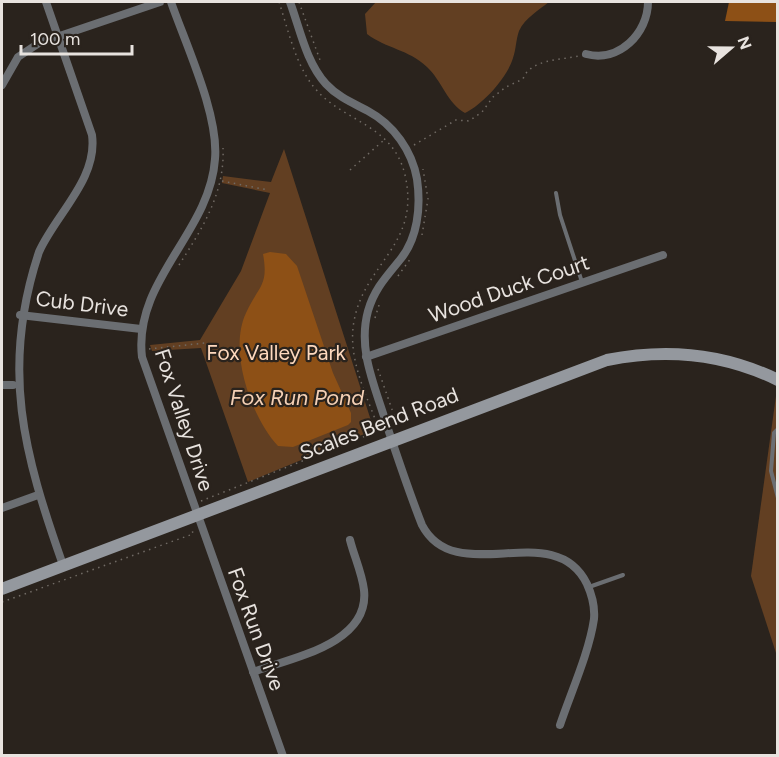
<svg xmlns="http://www.w3.org/2000/svg" width="779" height="757" viewBox="0 0 779 757" font-family="Figtree,sans-serif">
	<style>
		.green { fill: #623f22 }
		.water { fill: #8d5016 }
		.lines { fill: none; stroke-linecap: round; stroke-linejoin: round }
		.path { stroke: #716b65; stroke-width: 1.5; stroke-dasharray: 1.5 4.5; stroke-linecap: butt }
		.lane { stroke: #6b6e72; stroke-width: 4 }
		.street { stroke: #6b6e72; stroke-width: 8 }
		.secondary { stroke: #94989e; stroke-width: 12 }
		.labels { text-anchor: middle; stroke-width: 4.5; stroke-linejoin: round; paint-order: stroke }
		.street-label { font-size: 21px; fill: #e8e3df; stroke: #2a231d }
		.park-label { font-size: 21px; fill: #fed9be; stroke: #2a231d }
		.water-label { font-size: 22px; font-style: italic; fill: #f4d0b5; stroke: #2a231d }
	</style>
	<rect width="100%" height="100%" fill="#2a231d"/>
	<g class="green">
		<path d="M376 2H549C539 10 525 18 519 31 516 39 516 50 513 58 507 78 483 104 465 113 447 103 442 81 427 67 408 49 387 49 367 34L365 14Z"/>
		<polygon points="284,149 374,430 248,482 201,348 152,351 150,345 200,340 241,271 270,193 222,183 223,176 271,182"/>
		<polygon points="776,396 778,397 777,656 751,576"/>
	</g>
	<g class="water">
		<polygon points="729,2 777,2 777,22 725,21"/>
		<path d="M270 252 286 254 297 266 333 373 351 413V422L348 425 293 447 278 446C251 417 228 351 246 313 258 286 269 287 263 254Z"/>
	</g>
	<g class="lines">
		<g class="path">
			<path d="M279 2C288 29 295 63 313 86 341 122 393 123 405 175 421 245 365 262 354 321 347 359 367 395 379 430"/>
			<polyline points="299,2 320,60"/>
			<path d="M414 145 456 120 469 121 482 112 493 97 506 87 523 79C530 59 561 60 579 56"/>
			<polyline points="350,170 384,140"/>
			<polyline points="222,181 268,190"/>
			<polyline points="422,235 428,199 423,169"/>
			<path d="M179 265C202 229 225 193 223 148"/>
			<polyline points="398,276 411,258"/>
			<polyline points="375,318 380,302"/>
			<polyline points="149,349 205,343"/>
			<polyline points="378,369 397,424 394,425"/>
			<polyline points="201,501 381,430"/>
			<polyline points="2,602 193,534 192,529"/>
		</g>
		<g class="lane">
			<polyline points="556,193 560,215 582,282"/>
			<polyline points="778,429 774,433 771,471 778,498"/>
			<polyline points="589,587 623,575"/>
		</g>
		<g class="street">
			<path d="M46 2 92 135C98 179 56 214 39 252 0 369 24 454 63 565"/>
			<path d="M171 2C186 45 219 115 215 159 210 233 133 280 142 357L283 756"/>
			<path d="M290 2C300 29 306 62 326 84 338 97 353 103 368 111 394 125 412 151 417 179 421 207 418 239 399 261 385 278 374 290 368 311 357 351 376 388 387 426 398 459 409 492 422 525 456 590 554 516 587 584 592 595 595 607 594 619 589 653 571 692 560 725"/>
			<path d="M586 54C619 63 648 33 648 2"/>
			<polyline points="2,85 18,57 39,43 160,2"/>
			<polyline points="20,315 141,329"/>
			<polyline points="366,357 663,255"/>
			<polyline points="2,385 13,385"/>
			<polyline points="2,508 38,495"/>
			<path d="M253 672C291 658 370 644 364 590 362 573 354 556 350 540"/>
		</g>
		<path class="secondary" d="M2 589 607 360C666 348 723 353 778 380"/>
	</g>
	<g class="labels">
		<g class="street-label">
			<text transform="translate(509 289) rotate(-19)" y="7">Wood Duck Court</text>
			<text transform="translate(82 304) rotate(7)" y="7">Cub Drive</text>
			<text transform="translate(184 420) rotate(72)" y="7">Fox Valley Drive</text>
			<text transform="translate(379 424) rotate(-21)" y="7">Scales Bend Road</text>
			<text transform="translate(256 629) rotate(70)" y="7">Fox Run Drive</text>
		</g>
		<g class="park-label">
			<text x="276" y="360">Fox Valley Park</text>
		</g>
		<g class="water-label">
			<text x="297" y="405">Fox Run Pond</text>
		</g>
	</g>
	<rect width="779" height="757" fill="none" stroke="#e8e3df" stroke-width="6"/>
	<g transform="translate(731 48) rotate(70)" stroke="#2a231d" stroke-width="4.5" paint-order="stroke">
	<path d="M0-4.5L10 22L0 15L-10 22Z" fill="#e8e3df"/>
	<text y="-9" font-size="16" font-weight="bold" text-anchor="middle" fill="#e8e3df">N</text>
	</g>
	<path d="M21 45v9h111v-9" fill="none" stroke="#e8e3df" stroke-width="3"/>
	<text x="30" y="45" font-size="18" fill="#e8e3df" stroke="#2a231d" stroke-width="4.5" paint-order="stroke">100 m</text>
</svg>
